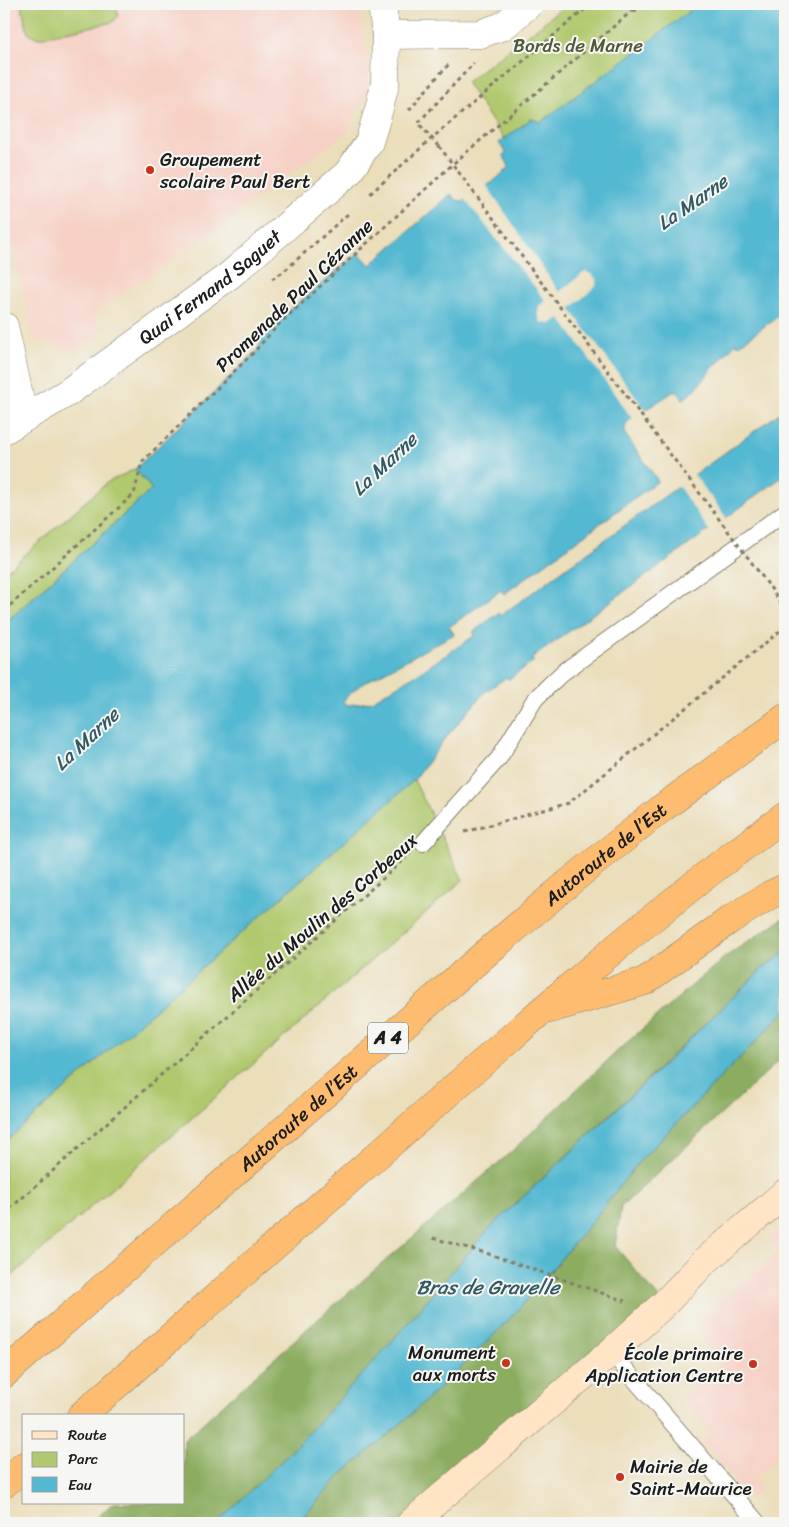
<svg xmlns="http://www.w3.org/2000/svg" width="789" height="1527" viewBox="0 0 789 1527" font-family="Sriracha,sans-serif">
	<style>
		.built { fill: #f7d1c6 }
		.green { fill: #b1c96e; stroke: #667245 }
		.forest { fill: #8cad61; stroke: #54643e }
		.water { fill: #53b8d1; stroke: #386a76 }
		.pier { fill: #ebdebb }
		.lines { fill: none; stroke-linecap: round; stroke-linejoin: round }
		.lane-casing { stroke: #847d6c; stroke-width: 18 }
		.street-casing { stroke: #847d6c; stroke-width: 29 }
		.secondary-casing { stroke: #847d6c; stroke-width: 29 }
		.highway-casing { stroke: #847d6c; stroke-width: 29 }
		.path { stroke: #847d6c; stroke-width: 3; stroke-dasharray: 4 4; stroke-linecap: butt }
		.lane { stroke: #fff; stroke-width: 16 }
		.street { stroke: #fff; stroke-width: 28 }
		.secondary { stroke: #ffe4c6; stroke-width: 28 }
		.highway { stroke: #febc70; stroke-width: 28 }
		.path-bridge { stroke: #847d6c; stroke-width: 3; stroke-dasharray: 4 4; stroke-linecap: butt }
		.poi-dot { fill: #c8321e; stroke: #f6f6f2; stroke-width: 2 }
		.labels { text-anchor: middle; stroke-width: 4; stroke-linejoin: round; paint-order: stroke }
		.shield { fill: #f6f6f2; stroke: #5d5d5c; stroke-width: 1 }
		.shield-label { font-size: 18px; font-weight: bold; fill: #1c1c1c }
		.park-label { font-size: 19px; fill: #505939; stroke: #f6f6f2 }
		.poi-label { font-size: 19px; fill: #1c1c1c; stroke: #f6f6f2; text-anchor: start }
		.street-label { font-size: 19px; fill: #1c1c1c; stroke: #f6f6f2 }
		.water-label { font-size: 20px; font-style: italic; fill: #325a64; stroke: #f6f6f2 }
	</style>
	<rect width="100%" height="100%" fill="#f6f6f2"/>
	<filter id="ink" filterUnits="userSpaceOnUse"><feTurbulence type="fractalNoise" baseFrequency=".02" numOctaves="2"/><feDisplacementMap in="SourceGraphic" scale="10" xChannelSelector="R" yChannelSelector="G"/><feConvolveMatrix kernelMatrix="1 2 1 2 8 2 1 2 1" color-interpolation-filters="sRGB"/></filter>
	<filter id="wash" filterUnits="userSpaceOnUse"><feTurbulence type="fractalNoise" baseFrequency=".0096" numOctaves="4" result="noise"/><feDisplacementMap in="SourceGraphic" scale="20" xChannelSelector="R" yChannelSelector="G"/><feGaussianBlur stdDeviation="1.12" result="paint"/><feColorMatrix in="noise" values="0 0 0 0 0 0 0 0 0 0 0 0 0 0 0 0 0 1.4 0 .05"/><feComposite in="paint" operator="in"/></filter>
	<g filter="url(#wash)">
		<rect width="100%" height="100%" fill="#ebdebb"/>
		<g class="built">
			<polygon points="4,4 359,4 370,85 346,133 167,264 95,311 99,337 69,351 33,338 4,207"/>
			<polygon points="785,1225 785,1454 783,1453 755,1478 761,1490 749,1498 709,1449 707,1450 702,1443 712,1433 683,1398 725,1361 695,1325 780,1251 769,1239"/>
		</g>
		<g class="green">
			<polygon points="21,4 116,4 118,16 113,22 38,38 28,33"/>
			<polygon points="566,4 699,4 541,122 531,119 504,139 466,82 541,25"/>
			<polygon points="135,469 152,489 4,624 4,573 108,482"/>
			<polygon points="414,780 463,880 4,1283 4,1143"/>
		</g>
		<g class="forest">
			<polygon points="785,917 785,953 762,969 651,1076 487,1231 388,1346 289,1454 227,1515 217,1523 91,1523 113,1503 184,1503 184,1440 308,1328 511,1152 624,1045 725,957"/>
			<polygon points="785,1011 785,1055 621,1207 615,1246 664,1304 404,1523 297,1523 340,1476 405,1420 473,1356 515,1313 586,1229 638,1163"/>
		</g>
		<g class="water">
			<path d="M699 4H785V311L739 345 736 343 713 368 693 392 683 399 678 392H673L628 421 625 427V434L658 481 504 594 501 590 449 627 454 634 360 685 351 693 343 701 347 705 370 702 422 671 474 636V631L499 613 500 616 785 409V475L531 659 534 661 509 679 505 678 485 692 448 735 414 780 4 1143V624L152 489 135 469 259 349 262 332 359 253 370 265 451 194C456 201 459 202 466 200 477 192 503 177 509 166L503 155 506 153 499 143 531 119 541 122Z"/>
			<polygon points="785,953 785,1011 638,1163 586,1229 515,1313 473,1356 405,1420 340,1476 297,1523 217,1523 289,1454 388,1346 487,1231 652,1076 762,969"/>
		</g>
		<g class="pier">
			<polygon points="485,183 559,292 585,272 592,274 596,279 596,286 570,309 647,412 634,421 560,318 550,324 541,322 538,313 539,306 546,301 464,198"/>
			<polygon points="693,473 728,520 710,532 677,484"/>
		</g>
	</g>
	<g filter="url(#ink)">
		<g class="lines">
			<defs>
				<g id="lane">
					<polyline points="423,843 499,758 535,699 562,673 785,512"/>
					<polyline points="611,1352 757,1522"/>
				</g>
				<g id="street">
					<polyline points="386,35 480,34 503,26 529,4"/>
					<polyline points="4,326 24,418"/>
					<path id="s1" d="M4 430 67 393 230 275 348 173 369 142 379 109 385 84 386 35 382 4"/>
				</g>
				<polyline id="secondary" points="411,1523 611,1352 664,1304 704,1262 785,1193"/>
				<g id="highway">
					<polyline points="550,1009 645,981 731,919 770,895 785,888"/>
					<path id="s2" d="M4 1374 485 954 572 880 661 809 785 718"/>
					<polyline points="81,1416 539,1013 624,941 710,872 785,816"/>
					<polyline points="4,1484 24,1466"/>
				</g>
			</defs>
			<use href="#lane" class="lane-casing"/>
			<use href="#street" class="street-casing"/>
			<use href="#secondary" class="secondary-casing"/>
			<use href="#highway" class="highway-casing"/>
			<g class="path">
				<polyline points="633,12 647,4"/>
				<polyline points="409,110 438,76 449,64"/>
				<polyline points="439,146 418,123 474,63"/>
				<polyline points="370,194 432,138 591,4"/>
				<polyline points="272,279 283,272 349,213"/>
				<polyline points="770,587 785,610"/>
				<polyline points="4,611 134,494 142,462 252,354 278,325 300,305 455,162 640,4"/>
				<polyline points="465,832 569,803 785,627"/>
				<polyline points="4,1214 406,858"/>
				<polyline points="433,1238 489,1254 625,1301"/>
			</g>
			<use href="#lane" class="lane"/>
			<use href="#street" class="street"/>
			<use href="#secondary" class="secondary"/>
			<use href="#highway" class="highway"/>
			<polyline class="path-bridge" points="439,146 770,587"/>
		</g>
	</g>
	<g class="poi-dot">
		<circle cx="150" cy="170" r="5"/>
		<circle cx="506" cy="1363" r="5"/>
		<circle cx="753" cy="1364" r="5"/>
		<circle cx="620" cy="1477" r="5"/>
	</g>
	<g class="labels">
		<rect class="shield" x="368" y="1022.5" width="40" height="31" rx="4"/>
		<g class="shield-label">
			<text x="388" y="1044">A 4</text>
		</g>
		<g class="park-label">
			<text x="578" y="52">Bords de Marne</text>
		</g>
		<g class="poi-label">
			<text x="160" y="166">Groupement<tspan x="160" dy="22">scolaire Paul Bert</tspan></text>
			<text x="496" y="1359" text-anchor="end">Monument<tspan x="496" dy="22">aux morts</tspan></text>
			<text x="743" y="1360" text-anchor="end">École primaire<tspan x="743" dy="22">Application Centre</tspan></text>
			<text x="630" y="1473">Mairie de<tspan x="630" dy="22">Saint-Maurice</tspan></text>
		</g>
		<g class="street-label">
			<text dy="7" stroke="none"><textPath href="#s1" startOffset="251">Quai Fernand Saguet</textPath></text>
			<text transform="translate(294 295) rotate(-44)" y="7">Promenade Paul Cézanne</text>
			<text dy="7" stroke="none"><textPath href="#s2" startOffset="795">Autoroute de l’Est</textPath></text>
			<text transform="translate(322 917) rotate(-41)" y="7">Allée du Moulin des Corbeaux</text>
			<text dy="7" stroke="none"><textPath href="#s2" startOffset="390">Autoroute de l’Est</textPath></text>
		</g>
		<g class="water-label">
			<text transform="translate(692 202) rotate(-35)" y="7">La Marne</text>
			<text transform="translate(384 464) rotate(-43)" y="7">La Marne</text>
			<text transform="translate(86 739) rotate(-43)" y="7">La Marne</text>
			<text x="488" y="1294">Bras de Gravelle</text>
		</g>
	</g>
	<rect width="789" height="1527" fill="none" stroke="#f6f6f2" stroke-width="20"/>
	<rect x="22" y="1414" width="162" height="90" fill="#f6f6f2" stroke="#9f9f9c"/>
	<rect x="32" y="1431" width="25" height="8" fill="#ffe4c6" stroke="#9f9f9c"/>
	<text x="68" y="1440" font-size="15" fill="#1c1c1c">Route</text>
	<rect x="32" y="1452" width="25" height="15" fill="#b1c96e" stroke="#9f9f9c"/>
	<text x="68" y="1464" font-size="15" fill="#1c1c1c">Parc</text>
	<rect x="32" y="1477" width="25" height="15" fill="#53b8d1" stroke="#9f9f9c"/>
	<text x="68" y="1490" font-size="15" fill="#1c1c1c">Eau</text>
</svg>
